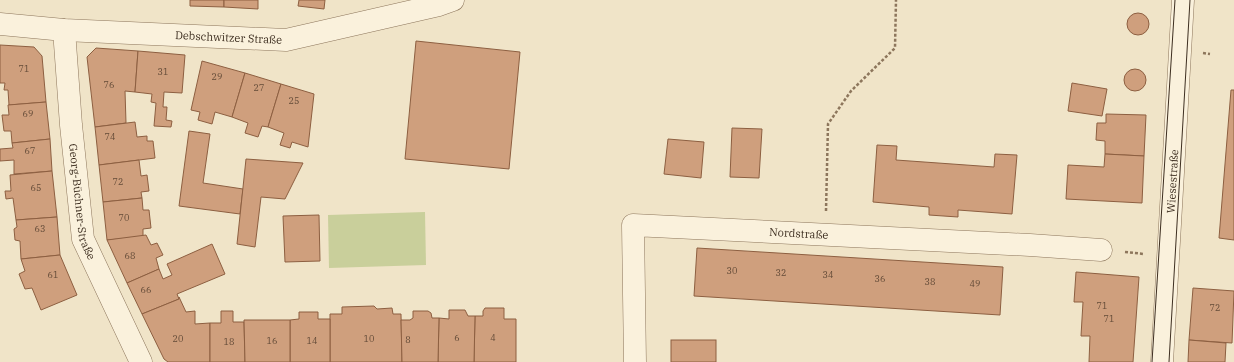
<svg xmlns="http://www.w3.org/2000/svg" width="1234" height="362" viewBox="0 0 1234 362" font-family="'IBM Plex Serif',serif">
	<style>
		.green { fill: #c9cf9b }
		.building { fill: #cf9f7d; stroke: #8d5f41 }
		.lines { fill: none; stroke-linecap: round; stroke-linejoin: round }
		.minor-casing { stroke: #8d765c; stroke-width: 23 }
		.path { stroke: #8d765c; stroke-width: 2.5; stroke-dasharray: 3 2; stroke-linecap: butt }
		.minor { stroke: #faf1dc; stroke-width: 22 }
		.tram { stroke: #3d2e20; stroke-width: 1 }
		.labels { text-anchor: middle; stroke-width: 3.5; stroke-linejoin: round; paint-order: stroke }
		.number-label { font-size: 9px; fill: #624a37 }
		.street-label { font-size: 11px; fill: #3d2e20; stroke: #f7eed8 }
	</style>
	<rect width="100%" height="100%" fill="#f0e4c8"/>
	<polygon class="green" points="425,212 426,265 329,268 328,215"/>
	<g class="building">
		<polygon points="190,0 224,0 224,7 190,6"/>
		<polygon points="224,0 258,0 258,9 224,7"/>
		<polygon points="299,0 325,0 324,9 298,6"/>
		<circle cx="1138" cy="24" r="11"/>
		<polygon points="416,41 520,52 509,169 405,159"/>
		<polygon points="0,45 34,47 42,56 46,102 9,105 8,90 4,90 5,83 0,83"/>
		<polygon points="96,48 138,51 135,92 125,91 126,123 95,127 87,57"/>
		<polygon points="138,51 185,55 182,93 164,92 163,107 167,107 166,120 172,121 171,127 154,126 156,103 151,102 152,94 135,92"/>
		<polygon points="202,61 245,73 232,117 215,112 212,124 198,120 200,112 191,110"/>
		<circle cx="1135" cy="80" r="11"/>
		<polygon points="245,73 281,84 268,127 262,126 258,137 245,133 248,123 232,117"/>
		<polygon points="1072,83 1107,89 1102,116 1068,111"/>
		<polygon points="281,84 314,94 308,147 292,142 290,148 280,145 284,133 268,127"/>
		<polygon points="1231,90 1234,90 1234,240 1219,238"/>
		<polygon points="46,102 50,139 12,143 11,131 4,131 2,115 9,115 8,105"/>
		<polygon points="1106,114 1146,115 1144,156 1105,154 1105,141 1096,140 1097,123 1106,123"/>
		<polygon points="135,122 137,137 147,136 147,141 153,141 155,158 99,165 95,127"/>
		<polygon points="732,128 762,129 759,178 730,177"/>
		<polygon points="189,131 210,134 203,183 243,189 240,214 179,206"/>
		<polygon points="50,139 52,171 14,174 14,160 0,161 0,149 13,148 12,143"/>
		<polygon points="668,139 704,142 701,178 664,174"/>
		<polygon points="877,145 897,146 896,160 994,167 995,154 1017,155 1012,214 958,210 958,217 929,215 929,207 873,202"/>
		<polygon points="1105,154 1144,156 1142,203 1066,199 1068,165 1104,167"/>
		<polygon points="246,159 303,163 285,199 261,197 255,247 237,244"/>
		<polygon points="139,160 141,176 147,175 149,191 141,192 142,198 103,202 99,165"/>
		<polygon points="52,171 57,217 16,220 13,198 6,199 5,191 11,191 10,175"/>
		<polygon points="142,198 143,210 149,210 151,228 143,229 143,237 107,240 103,202"/>
		<polygon points="319,215 320,261 285,262 283,216"/>
		<polygon points="57,217 60,255 21,259 20,241 15,240 14,229 17,227 16,220"/>
		<polygon points="146,235 151,245 157,243 163,255 156,258 159,269 127,283 107,240"/>
		<polygon points="212,244 225,274 177,294 179,299 142,314 127,283 159,269 163,279 172,275 167,264"/>
		<polygon points="697,248 1003,267 1000,315 694,296"/>
		<polygon points="60,255 77,295 41,310 32,288 25,289 19,274 25,271 21,259"/>
		<polygon points="1076,272 1139,277 1133,362 1089,362 1090,336 1081,336 1083,302 1074,302"/>
		<polygon points="1193,288 1234,291 1232,343 1189,340"/>
		<polygon points="179,297 186,312 195,311 195,324 210,323 210,362 168,362 164,359 142,314 179,299"/>
		<polygon points="374,306 377,309 392,308 393,314 401,314 402,362 330,362 330,314 342,314 342,307"/>
		<polygon points="485,308 504,308 504,319 516,319 516,362 474,362 475,316 483,316 483,311"/>
		<polygon points="449,310 465,310 468,316 475,316 474,362 438,362 439,318 449,319"/>
		<polygon points="221,311 233,311 233,322 244,322 245,362 210,362 210,323 221,323"/>
		<polygon points="413,311 428,311 431,313 432,318 439,318 438,362 402,362 401,320 410,320 413,318"/>
		<polygon points="299,312 318,312 318,319 330,319 330,362 290,362 290,320 299,319"/>
		<polygon points="244,320 290,320 290,362 245,362"/>
		<rect x="671" y="340" width="45" height="22"/>
		<polygon points="1189,340 1226,343 1225,362 1188,362"/>
	</g>
	<g class="lines">
		<defs>
			<g id="minor">
				<path id="s1" d="M0 24 64 30 286 40 439 5 453 0"/>
				<path id="s2" d="M64 30 71 125 83 239 141 362"/>
				<path id="s3" d="M635 362 633 225 1030 245 1101 250"/>
				<path id="s4" d="M1162 362 1183 0"/>
			</g>
		</defs>
		<use href="#minor" class="minor-casing"/>
		<g class="path">
			<polyline points="1203,53 1210,54"/>
			<polyline points="826,211 828,124 851,91 895,48 896,0"/>
			<polyline points="1125,252 1144,254"/>
		</g>
		<use href="#minor" class="minor"/>
		<g class="tram">
			<polyline points="1152,362 1175,0"/>
			<polyline points="1169,362 1190,0"/>
		</g>
	</g>
	<g class="labels">
		<g class="number-label">
			<text x="24" y="72">71</text>
			<text x="163" y="75">31</text>
			<text x="217" y="80">29</text>
			<text x="109" y="88">76</text>
			<text x="259" y="91">27</text>
			<text x="294" y="104">25</text>
			<text x="28" y="117">69</text>
			<text x="110" y="140">74</text>
			<text x="30" y="154">67</text>
			<text x="118" y="185">72</text>
			<text x="36" y="191">65</text>
			<text x="124" y="221">70</text>
			<text x="40" y="232">63</text>
			<text x="130" y="259">68</text>
			<text x="732" y="274">30</text>
			<text x="781" y="276">32</text>
			<text x="53" y="278">61</text>
			<text x="828" y="278">34</text>
			<text x="880" y="282">36</text>
			<text x="930" y="285">38</text>
			<text x="975" y="287">49</text>
			<text x="146" y="293">66</text>
			<text x="1102" y="309">71</text>
			<text x="1215" y="311">72</text>
			<text x="1109" y="322">71</text>
			<text x="457" y="341">6</text>
			<text x="493" y="341">4</text>
			<text x="178" y="342">20</text>
			<text x="369" y="342">10</text>
			<text x="408" y="343">8</text>
			<text x="272" y="344">16</text>
			<text x="312" y="344">14</text>
			<text x="229" y="345">18</text>
		</g>
		<g class="street-label">
			<text dy="4" stroke="none"><textPath href="#s1" startOffset="229">Debschwitzer Straße</textPath></text>
			<text dy="4" stroke="none"><textPath href="#s4" startOffset="181">Wiesestraße</textPath></text>
			<text dy="4" stroke="none"><textPath href="#s2" startOffset="173">Georg-Büchner-Straße</textPath></text>
			<text dy="4" stroke="none"><textPath href="#s3" startOffset="303">Nordstraße</textPath></text>
		</g>
	</g>
</svg>
